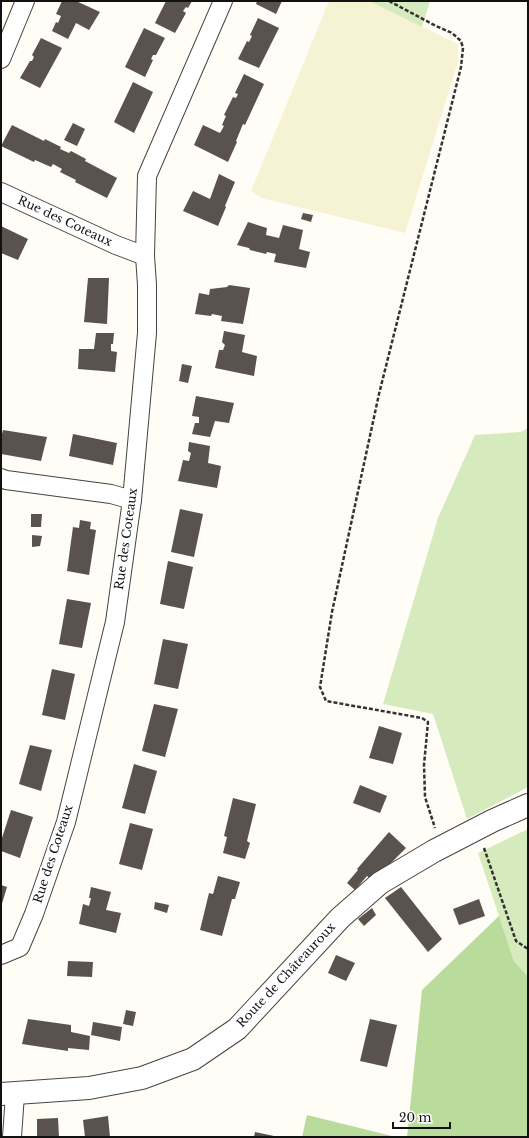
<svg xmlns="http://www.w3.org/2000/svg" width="529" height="1138" viewBox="0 0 529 1138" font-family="'Libre Baskerville',serif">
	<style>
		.farmland { fill: #f6f3d4 }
		.green { fill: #d5ebbd }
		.forest { fill: #b9dc9c }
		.building { fill: #5a524d }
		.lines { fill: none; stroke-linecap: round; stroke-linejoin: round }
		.minor-casing { stroke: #444; stroke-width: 20 }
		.tertiary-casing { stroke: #444; stroke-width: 24 }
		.path { stroke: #333; stroke-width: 2.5; stroke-dasharray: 4 2; stroke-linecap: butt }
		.minor { stroke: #fff; stroke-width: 18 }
		.tertiary { stroke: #fff; stroke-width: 22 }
		.labels { text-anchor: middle; stroke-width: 4; stroke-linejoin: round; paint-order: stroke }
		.street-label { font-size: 12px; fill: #111; stroke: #fff }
	</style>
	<rect width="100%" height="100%" fill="#fffdf5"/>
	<polygon class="farmland" points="329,1 369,1 458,44 458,62 405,233 262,198 251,191"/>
	<g class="green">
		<polygon points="369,1 430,1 422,27"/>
		<polygon points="528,428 528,787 467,819 433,714 383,704 438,518 475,435 521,432"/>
		<polygon points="528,829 528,977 514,961 478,853"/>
	</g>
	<g class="forest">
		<polygon points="499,916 514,961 528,977 528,1137 407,1137 422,990"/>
		<polygon points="307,1115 396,1137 302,1137"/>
	</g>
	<g class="building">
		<polygon points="62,1 76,1 100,12 89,30 76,23 68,39 52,31 56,22 58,23 61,16 56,14"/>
		<polygon points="166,1 192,1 188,8 186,7 183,11 186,13 175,33 155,23"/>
		<polygon points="257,1 282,1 276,14 256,4"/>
		<polygon points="258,18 279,28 259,68 238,59 247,41 249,42 252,36 250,35"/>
		<polygon points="144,28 165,38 156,55 153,55 151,59 153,60 145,77 125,67"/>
		<polygon points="41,38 62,48 40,88 20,78 30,61 32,61 34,57 32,55"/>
		<polygon points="244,74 264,84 245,125 243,124 236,141 237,142 228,162 194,145 203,125 220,133 224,126 222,125 226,116 224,115 233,97 236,98 238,94 235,93"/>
		<polygon points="133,82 153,92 134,133 114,122"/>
		<polygon points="73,123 85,129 77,146 64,140"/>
		<polygon points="12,125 44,141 45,139 61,147 60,149 69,153 71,151 86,159 85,161 117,178 107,198 75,182 76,180 60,172 62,169 53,164 51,167 35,160 34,162 1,146"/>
		<polygon points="219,174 235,182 225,206 226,207 218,226 183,211 193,191 210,199"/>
		<polygon points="303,213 313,215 311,222 301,219"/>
		<polygon points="248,222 267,228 266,235 279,238 283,225 303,230 299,249 310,252 306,268 274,262 276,254 267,252 266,254 250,250 249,248 237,245"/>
		<polygon points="1,226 28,239 18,260 1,253"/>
		<polygon points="88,278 109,278 107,324 84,322"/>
		<polygon points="229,285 250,288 243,324 221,321 222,316 212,314 211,316 195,314 199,293 209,295 210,289 227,287"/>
		<polygon points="224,331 245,335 242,352 257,356 254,376 215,368 219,350 223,350 225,345 222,342"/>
		<polygon points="96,333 114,333 113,344 111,344 111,351 117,352 115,372 78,369 79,349 94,349"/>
		<polygon points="182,364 192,366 188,383 179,381"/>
		<polygon points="196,396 234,403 229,423 215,421 210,437 192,434 195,423 199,423 199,417 192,416"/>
		<polygon points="3,430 47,437 41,461 1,454 1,438"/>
		<polygon points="73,434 117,443 113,465 69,456"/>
		<polygon points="189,442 210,446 208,463 221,466 217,488 178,481 183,460 189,461 191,453 188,451"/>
		<polygon points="180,509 203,514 194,557 171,552"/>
		<polygon points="31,514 42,514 41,527 31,527"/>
		<polygon points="80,520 91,522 90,529 96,530 89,575 67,571 73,527 79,528"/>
		<polygon points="32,535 42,536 40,546 32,547"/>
		<polygon points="168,561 193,567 184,609 160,604"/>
		<polygon points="67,599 91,603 82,648 59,644"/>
		<polygon points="163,639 188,644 178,689 154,684"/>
		<polygon points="52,669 75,674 65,720 42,715"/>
		<polygon points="154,704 178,709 165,757 142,751"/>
		<polygon points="379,726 402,733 393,764 369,758"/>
		<polygon points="30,745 52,750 41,791 19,784"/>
		<polygon points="134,764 157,771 145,814 122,808"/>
		<polygon points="360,785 387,796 380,813 353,803"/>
		<polygon points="233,798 256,804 247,841 250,843 245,859 223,853 227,837 224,836"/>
		<polygon points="11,810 33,817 20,858 1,851 1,841"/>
		<polygon points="130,823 153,829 142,870 119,864"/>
		<polygon points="389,832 406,848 384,870 371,879 367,876 355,890 347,883 358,870 357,869"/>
		<polygon points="218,876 240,882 235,899 232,899 222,936 200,930 209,893 213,894"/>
		<polygon points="1,885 7,887 1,907"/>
		<polygon points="91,887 111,892 106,910 121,913 116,933 79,924 83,904 89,906 91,898 89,898"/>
		<polygon points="401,887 442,939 428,952 385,898"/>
		<polygon points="479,899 485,916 459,925 453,909"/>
		<polygon points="155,902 169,905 167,913 154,909"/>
		<polygon points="372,908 376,915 364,926 358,919"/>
		<polygon points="336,955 355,963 346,981 328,973"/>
		<polygon points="68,961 93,962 92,977 67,976"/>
		<polygon points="126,1010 136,1012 133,1026 123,1024"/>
		<polygon points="28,1019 71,1025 71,1032 90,1036 89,1050 68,1048 68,1051 22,1044"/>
		<polygon points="370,1019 397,1025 387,1067 360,1061"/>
		<polygon points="93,1022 122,1027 120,1041 91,1035"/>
		<polygon points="108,1116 110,1137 85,1137 83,1120"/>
		<polygon points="58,1118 59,1137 37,1137 37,1119"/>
		<polygon points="255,1132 274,1136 274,1137 254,1137"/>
	</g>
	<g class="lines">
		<defs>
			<g id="minor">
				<polyline points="1,59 25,1"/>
				<polyline points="1,192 116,245 145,256 147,285 147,333 132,500 115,622 66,822 34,914 20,947 1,955"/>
				<polyline points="145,256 147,176 223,1"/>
				<polyline points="1,478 6,480 111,494 132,500"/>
				<polyline points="12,1137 15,1094"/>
			</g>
			<polyline id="tertiary" points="1,1094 89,1088 142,1078 193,1059 237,1029 340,918 380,883 434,851 492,821 528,805"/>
		</defs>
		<use href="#minor" class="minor-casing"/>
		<use href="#tertiary" class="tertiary-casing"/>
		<g class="path">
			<polyline points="389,1 436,26 452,33 461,41 463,48 461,67 379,394 332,612 320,687 326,701 422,718 428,722 424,765 425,797 435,828"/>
			<polyline points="484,848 516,941 528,949"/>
		</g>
		<use href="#minor" class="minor"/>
		<use href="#tertiary" class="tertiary"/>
	</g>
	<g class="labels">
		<g class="street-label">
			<text transform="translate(65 221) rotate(25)" y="4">Rue des Coteaux</text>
			<text transform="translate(126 539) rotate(-82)" y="4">Rue des Coteaux</text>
			<text transform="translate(53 854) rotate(-72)" y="4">Rue des Coteaux</text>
			<text transform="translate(286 975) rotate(-47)" y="4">Route de Châteauroux</text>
		</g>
	</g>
	<rect width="529" height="1138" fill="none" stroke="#111111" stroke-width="4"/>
	<path d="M393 1122v6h57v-6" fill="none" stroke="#111111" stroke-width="2"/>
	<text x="399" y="1122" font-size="12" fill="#111111" stroke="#ffffff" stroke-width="3" paint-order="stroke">20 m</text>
</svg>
